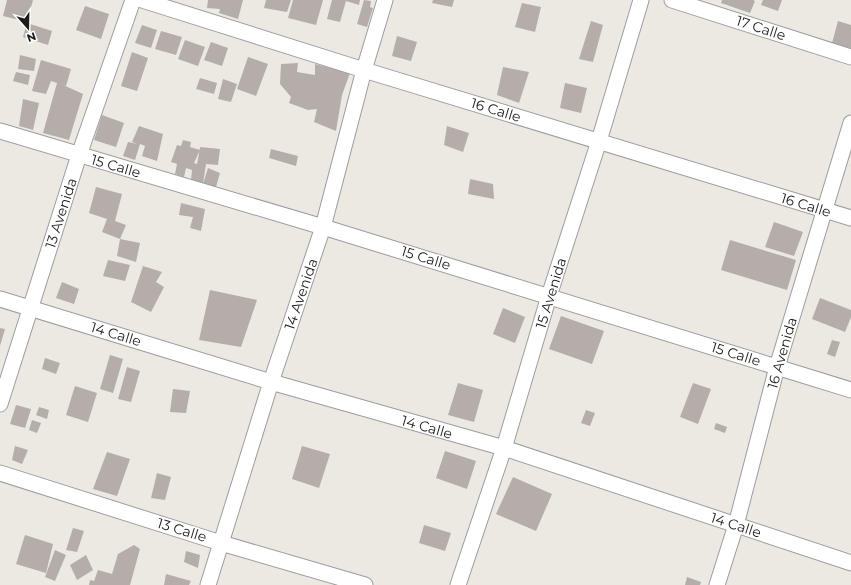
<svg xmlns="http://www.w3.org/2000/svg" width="851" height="585" viewBox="0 0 851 585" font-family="Montserrat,sans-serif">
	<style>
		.building { fill: #b5ada9 }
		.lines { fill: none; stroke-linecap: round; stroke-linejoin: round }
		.minor-casing { stroke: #9d9d9d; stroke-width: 17 }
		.minor { stroke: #fff; stroke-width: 15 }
		.labels { text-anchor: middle; stroke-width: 3; stroke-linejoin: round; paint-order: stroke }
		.street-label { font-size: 14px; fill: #1c1c1c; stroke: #fff }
	</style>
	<rect width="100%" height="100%" fill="#ece9e3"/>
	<g class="building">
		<polygon points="7,0 33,0 27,22 3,16"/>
		<polygon points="208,0 243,0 238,19 219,13 220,9 207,8"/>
		<polygon points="266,0 291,0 287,12 264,8"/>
		<polygon points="293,0 323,0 316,25 288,18"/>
		<polygon points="332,0 360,0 359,5 346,1 340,22 327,19"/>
		<polygon points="364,0 371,1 370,7 373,8 367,27 357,24"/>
		<polygon points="433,0 454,0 452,7 432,3"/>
		<polygon points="722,0 753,0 755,1 750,13 721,3"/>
		<polygon points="763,0 782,0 778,11 761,5"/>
		<polygon points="522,3 541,7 535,32 515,27"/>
		<polygon points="85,6 109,14 101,39 76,30"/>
		<polygon points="591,21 603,25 593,62 579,59"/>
		<polygon points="838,21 851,25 851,48 832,43"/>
		<polygon points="27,23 52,31 48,45 23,37"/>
		<polygon points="142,25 157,30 151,48 135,43"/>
		<polygon points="161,31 182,37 176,55 155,49"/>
		<polygon points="397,36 417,42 411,61 392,56"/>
		<polygon points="185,40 205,47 198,66 178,59"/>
		<polygon points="211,42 228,48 222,66 204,60"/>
		<polygon points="132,52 148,58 137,91 121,86"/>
		<polygon points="20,55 36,59 34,71 18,69"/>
		<polygon points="248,57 268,64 256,96 237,89"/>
		<polygon points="41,60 71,69 66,86 61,84 83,94 69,140 43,133 57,83 51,81 46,94 32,91"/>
		<polygon points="298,63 297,72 315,75 315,64 350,73 342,95 336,131 314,122 317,109 308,110 289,103 291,97 280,84 281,64"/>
		<polygon points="503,67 529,72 519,103 497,95"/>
		<polygon points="16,72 30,75 28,85 13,81"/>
		<polygon points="200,78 217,83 214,94 196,89"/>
		<polygon points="223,79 237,84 231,102 218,99"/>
		<polygon points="565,83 587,88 581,113 560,108"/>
		<polygon points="23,99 39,103 33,130 19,126"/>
		<polygon points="102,115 124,123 116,147 94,140"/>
		<polygon points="139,126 163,134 157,161 142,156 145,146 140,144 135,160 123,156 128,142 138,144 132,142"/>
		<polygon points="447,126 469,133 463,152 444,145"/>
		<polygon points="183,140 191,142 190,147 200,150 194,163 197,164 200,148 200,147 220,149 218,165 206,164 203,184 191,180 192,170 186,168 184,177 175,174 177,164 171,162 177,145 181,146"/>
		<polygon points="271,149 298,156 296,166 269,158"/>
		<polygon points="208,168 220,173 216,187 203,184"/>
		<polygon points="470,179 493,184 494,199 468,194"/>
		<polygon points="96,187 122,194 115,221 126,225 120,239 140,243 136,262 117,256 120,239 102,232 107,219 89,213"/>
		<polygon points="181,203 205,209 201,231 190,228 193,217 179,215"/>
		<polygon points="774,222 803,232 794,256 765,247"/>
		<polygon points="730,240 796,260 787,290 721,270"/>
		<polygon points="108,260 130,265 125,281 103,276"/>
		<polygon points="143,266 162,272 156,282 164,287 151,312 131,302"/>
		<polygon points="62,282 79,289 74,304 56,298"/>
		<polygon points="210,290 257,300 241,347 199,340"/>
		<polygon points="820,298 851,310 851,317 845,332 812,319"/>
		<polygon points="503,308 525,317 515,343 493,334"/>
		<polygon points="561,316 604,331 592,364 549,349"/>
		<polygon points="0,328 5,329 0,346"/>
		<polygon points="832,340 840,342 835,357 827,354"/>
		<polygon points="110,355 123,359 113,393 100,389"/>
		<polygon points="45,358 60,363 56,374 42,369"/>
		<polygon points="127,367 140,371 131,402 118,399"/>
		<polygon points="458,383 483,390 474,422 448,415"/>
		<polygon points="693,383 711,389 698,424 680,417"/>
		<polygon points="75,386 97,393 88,422 66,415"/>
		<polygon points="173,389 190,391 186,413 170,412"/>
		<polygon points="16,405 31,409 25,428 10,424"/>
		<polygon points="39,407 49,410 47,419 36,415"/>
		<polygon points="586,410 595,413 590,426 581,423"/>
		<polygon points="32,420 41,423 37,433 29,430"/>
		<polygon points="716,423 727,427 725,433 714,429"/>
		<polygon points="15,446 28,450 22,464 12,460"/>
		<polygon points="302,446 330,454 319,488 292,479"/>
		<polygon points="445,451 476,461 467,489 436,478"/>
		<polygon points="107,452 130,459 117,496 93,489"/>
		<polygon points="157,473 171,477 165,500 151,498"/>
		<polygon points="513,477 552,494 536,531 496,514"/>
		<polygon points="424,525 451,533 445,551 419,543"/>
		<polygon points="73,528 84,531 77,552 66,550"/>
		<polygon points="25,535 53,544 46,573 16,564"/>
		<polygon points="134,545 140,549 130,585 89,585 90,580 94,581 98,570 112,574 118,554"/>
		<polygon points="55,550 66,555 55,581 45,577"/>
		<polygon points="186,551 200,555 198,568 184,562"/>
		<polygon points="86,555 93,570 77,580 70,565"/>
		<polygon points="166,574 191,581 189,585 164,585"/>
		<polygon points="687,577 701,582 700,585 685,585"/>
	</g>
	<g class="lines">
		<defs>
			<g id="minor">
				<polyline points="142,0 364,70 851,218"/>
				<polyline points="672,0 851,57"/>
				<polyline points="0,131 323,227 851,390"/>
				<polyline points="0,299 271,382 504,448 851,563"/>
				<polyline points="0,404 79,155 133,0"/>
				<polyline points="0,473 221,543 365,585"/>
				<polyline points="208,585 271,382 323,227 364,70 385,0"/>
				<polyline points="458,585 504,448 549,296 599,141 641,0"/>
				<polyline points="717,585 736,525 777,367 851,123"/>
			</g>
		</defs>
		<use href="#minor" class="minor-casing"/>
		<use href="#minor" class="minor"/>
	</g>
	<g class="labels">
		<g class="street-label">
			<text transform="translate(761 28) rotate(18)" y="5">17 Calle</text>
			<text transform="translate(496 110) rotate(17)" y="5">16 Calle</text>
			<text transform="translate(116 166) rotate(16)" y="5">15 Calle</text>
			<text transform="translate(806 205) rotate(17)" y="5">16 Calle</text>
			<text transform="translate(61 213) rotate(-72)" y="5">13 Avenida</text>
			<text transform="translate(426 258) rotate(17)" y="5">15 Calle</text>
			<text transform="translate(551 293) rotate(-73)" y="5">15 Avenida</text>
			<text transform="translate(301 294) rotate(-71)" y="5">14 Avenida</text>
			<text transform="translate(116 334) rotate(17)" y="5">14 Calle</text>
			<text transform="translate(782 353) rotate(-74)" y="5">16 Avenida</text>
			<text transform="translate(736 354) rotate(17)" y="5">15 Calle</text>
			<text transform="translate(427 427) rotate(16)" y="5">14 Calle</text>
			<text transform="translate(736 525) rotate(18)" y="5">14 Calle</text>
			<text transform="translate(182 530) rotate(17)" y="5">13 Calle</text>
		</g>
	</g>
	<g transform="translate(28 28) rotate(160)" stroke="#ffffff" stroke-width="3" paint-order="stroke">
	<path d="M0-3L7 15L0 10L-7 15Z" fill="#1c1c1c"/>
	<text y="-6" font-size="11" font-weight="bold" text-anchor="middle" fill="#1c1c1c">N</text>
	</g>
</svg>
